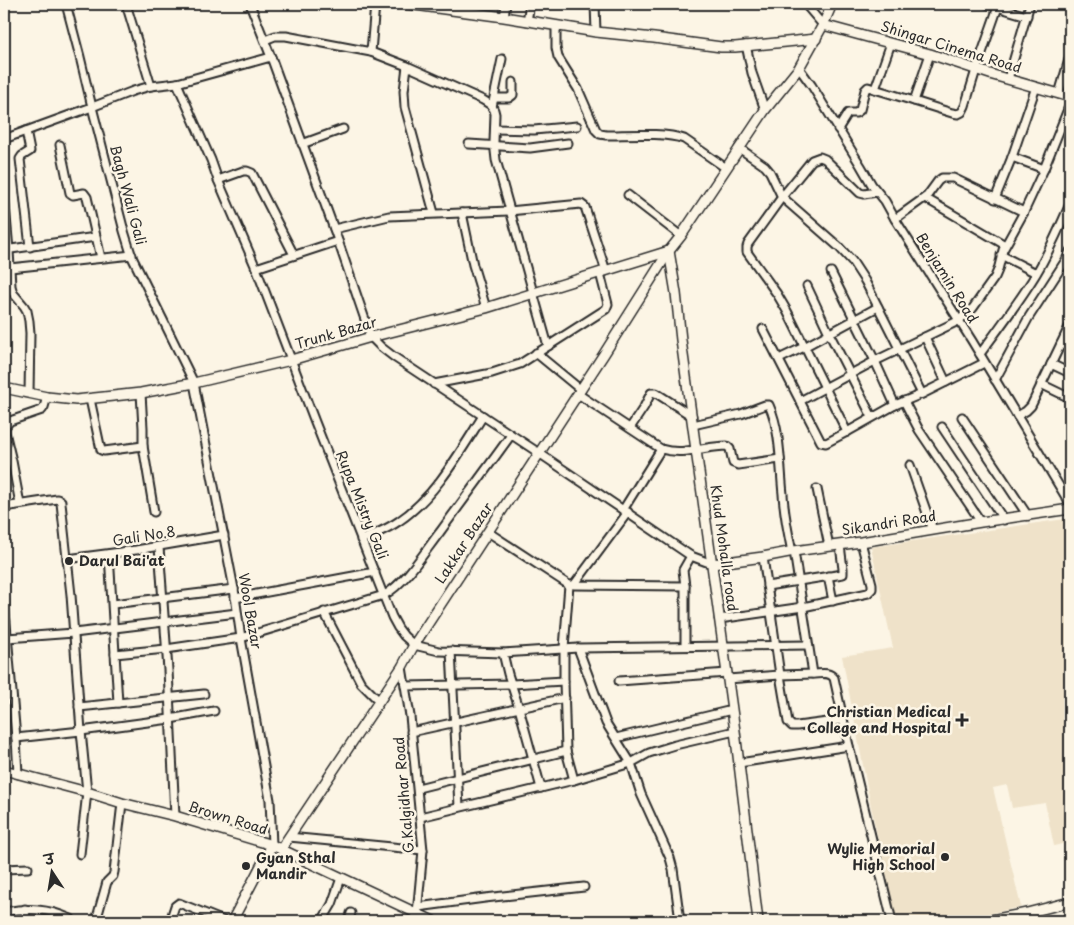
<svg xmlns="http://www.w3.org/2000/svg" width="1074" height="925" viewBox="0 0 1074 925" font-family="'Playpen Sans','Playpen Sans Deva',sans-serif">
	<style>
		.built { fill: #efe2c9 }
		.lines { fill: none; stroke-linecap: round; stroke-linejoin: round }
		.minor-casing { stroke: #2b2b2b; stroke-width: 11 }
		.tertiary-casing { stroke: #2b2b2b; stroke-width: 12 }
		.minor { stroke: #fcf5e5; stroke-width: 7 }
		.tertiary { stroke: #fcf5e5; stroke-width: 9 }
		.poi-dot { fill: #2b2b2b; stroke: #fcf5e5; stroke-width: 2 }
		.labels { text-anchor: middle; stroke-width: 5; stroke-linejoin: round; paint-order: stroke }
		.street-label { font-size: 14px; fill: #2b2b2b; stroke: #fcf5e5 }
		.poi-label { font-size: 14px; font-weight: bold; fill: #2b2b2b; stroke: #fcf5e5; text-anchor: start }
	</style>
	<rect width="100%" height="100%" fill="#fcf5e5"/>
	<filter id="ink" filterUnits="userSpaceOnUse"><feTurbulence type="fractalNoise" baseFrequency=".02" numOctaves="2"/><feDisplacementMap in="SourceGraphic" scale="10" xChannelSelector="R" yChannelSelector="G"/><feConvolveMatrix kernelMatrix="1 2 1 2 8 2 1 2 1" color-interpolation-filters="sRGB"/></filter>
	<g filter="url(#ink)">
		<polygon class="built" points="1065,519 1070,537 1070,842 1054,846 1045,803 1012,808 1007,785 993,788 1021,907 954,921 896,921 871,807 842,656 893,648 871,547"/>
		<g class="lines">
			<defs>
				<g id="minor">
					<polyline points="66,4 80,57 92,107 124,231 132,257 194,383 234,589 241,638 270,800 272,845"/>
					<polyline points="126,4 151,86"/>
					<polyline points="250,4 271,57 334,229 371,337 381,347 394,357 539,453 691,556 712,564"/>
					<polyline points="595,4 596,32"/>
					<polyline points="805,4 823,25"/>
					<polyline points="987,4 1027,16"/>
					<polyline points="1062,4 1070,6"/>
					<polyline points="504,17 506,4"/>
					<polyline points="527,21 530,4"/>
					<path d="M556 26V48L558 57 578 89 596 130 600 134 606 135C628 135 664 132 684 139L726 168"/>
					<polyline points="265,40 275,36 286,36 371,52 407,66 483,100 491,105 494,110 495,114 494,142 496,160 548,346"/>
					<polyline points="746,45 752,73 765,110"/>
					<polyline points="371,52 375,4"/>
					<polyline points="407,66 404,91 405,107 434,213"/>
					<polyline points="799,68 812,86 861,166 872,185 885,201 895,219 972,341 1070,504"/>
					<polyline points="1008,79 1030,4"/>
					<polyline points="177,83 211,160 218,180 256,268 315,422 392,617 398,628 404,636 414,645 439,651 503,653 578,648 808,645"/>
					<polyline points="875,89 891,43"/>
					<polyline points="1059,94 1070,56"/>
					<polyline points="495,98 509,98 513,95 513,82"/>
					<polyline points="914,101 952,113 958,114 962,112 965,106 976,70 998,7"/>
					<polyline points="492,107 502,59"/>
					<polyline points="495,129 534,130 577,126"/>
					<polyline points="838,129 848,113 856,113 860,110 865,90 868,87 914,101 930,54"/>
					<polyline points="26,131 30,151 22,156 20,159 30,247"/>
					<polyline points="4,139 92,107 133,91 151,86 177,83 271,57"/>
					<polyline points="302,144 343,129"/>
					<polyline points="469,144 530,148 568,143"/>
					<polyline points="60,145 70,193 73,195 84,193 87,197 101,258"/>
					<polyline points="739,148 765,166 770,172 782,197 839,247 852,261 865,281 922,394"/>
					<polyline points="1012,157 1044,169"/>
					<polyline points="218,180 243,171 247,171 252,173 294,255"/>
					<polyline points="877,192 864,194 860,193 825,159 820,157 812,160 782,197 748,244 747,247 747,252 777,294 787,311 847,432 895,405 922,394 984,363"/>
					<polyline points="4,194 9,250 11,286 13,293 24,306 27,311 29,321 30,333 29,393"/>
					<polyline points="628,195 681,236"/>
					<polyline points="925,198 1005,245"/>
					<polyline points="995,199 1012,157 1036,87"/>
					<polyline points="462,213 473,265 486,308"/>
					<polyline points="895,219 927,196 938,181 942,178 953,178 1024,212"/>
					<polyline points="334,229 389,216 509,211 581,204 585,207 606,271"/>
					<polyline points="4,250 96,237"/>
					<polyline points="1001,255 1036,273"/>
					<polyline points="10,268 132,255"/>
					<polyline points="256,268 338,241"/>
					<polyline points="831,272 875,361 895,405"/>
					<polyline points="807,286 829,333 872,417"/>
					<polyline points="763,329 821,442 826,443 847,432"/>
					<polyline points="925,337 946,382"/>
					<polyline points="1061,344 1070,348"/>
					<polyline points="536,353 581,390"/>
					<path d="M980 354C999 328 1019 302 1036 274 1049 252 1060 227 1070 204"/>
					<polyline points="779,359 804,347 878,307"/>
					<polyline points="1051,364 1070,373"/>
					<polyline points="995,380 1029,317 1066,260 1070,251"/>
					<polyline points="434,384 492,373 520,364 606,309 608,304 600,273"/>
					<polyline points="1041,384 1070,398"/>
					<polyline points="141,393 143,428 143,446 154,512"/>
					<path d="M578 394 661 449C684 456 705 446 727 446L730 449 733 463 738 465 780 459"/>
					<polyline points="90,399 101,450 104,451 143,446"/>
					<polyline points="800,401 875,361 958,321 973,308 995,277 998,270 1003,250 1024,212 1044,169 1070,104"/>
					<polyline points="904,401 919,430 981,522"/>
					<polyline points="1017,416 1026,411 1031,406 1070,325"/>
					<polyline points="962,417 1028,516"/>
					<path d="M693 425 741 414 765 405H769C781 431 780 467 783 494 784 513 788 533 792 552"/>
					<polyline points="942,427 1004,520"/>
					<polyline points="630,428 644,407 651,393 656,393 692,416"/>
					<polyline points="910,465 933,530"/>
					<polyline points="817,489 829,546"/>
					<polyline points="20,504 12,461 5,432 5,427 10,421 42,410 44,407 47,397"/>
					<polyline points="4,507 57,499 61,501 61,503 71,595 81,731 170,719 214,711"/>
					<polyline points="623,510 661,449"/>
					<polyline points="628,512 574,585 685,586 683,570 691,556"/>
					<polyline points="488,532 569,585 571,585"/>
					<path d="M361 540C374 534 388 529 399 521 435 497 460 452 483 416"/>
					<polyline points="159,547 168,670 175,816"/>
					<path d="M794 551 813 674C820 674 829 671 834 678L849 746 892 921"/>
					<polyline points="109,554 118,703"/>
					<polyline points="763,557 780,675 788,722 792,726 797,726 843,720"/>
					<polyline points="67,559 136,550 224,535"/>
					<polyline points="828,576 833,601"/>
					<polyline points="569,585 564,648 564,681 566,751 574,780"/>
					<polyline points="685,586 685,646"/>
					<polyline points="767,586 843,574 843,569 840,545"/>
					<polyline points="235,598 375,572"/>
					<polyline points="4,600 16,738 18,774"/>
					<polyline points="113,604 234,589"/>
					<polyline points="324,612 361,683 379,701"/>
					<polyline points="719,619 803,607 868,593 872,589 872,584 861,542"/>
					<polyline points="7,638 74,633 237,613"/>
					<polyline points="578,648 606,723 631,763 641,794 670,858 673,869 680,921"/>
					<polyline points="451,651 459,807"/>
					<polyline points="503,653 508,674 519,708 541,788"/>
					<path d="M115 654 166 649 241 638 384 595C405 584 425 551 440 532 464 499 488 467 511 435"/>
					<polyline points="402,667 410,716 423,850 417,914 415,921"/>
					<polyline points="728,679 780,675 813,674"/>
					<polyline points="619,681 727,673"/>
					<polyline points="405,686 512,684 564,681"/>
					<polyline points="79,707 204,694"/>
					<polyline points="411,732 565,698"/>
					<polyline points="16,738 81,731 87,792 80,854"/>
					<polyline points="616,738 732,710"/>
					<polyline points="739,763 849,746"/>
					<polyline points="418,788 566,751"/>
					<polyline points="420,817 574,780 631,763 649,753 675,745 735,731"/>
					<polyline points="289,837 423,850"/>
					<polyline points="4,869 28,868"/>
					<polyline points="418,907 485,898 584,887"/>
					<polyline points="25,909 26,921"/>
					<path d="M4 912C29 908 47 908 71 919"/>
					<polyline points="96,921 107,882 113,876 114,872 122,803"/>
					<polyline points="170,921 175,906 179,903 224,921"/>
					<polyline points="322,921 332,904 341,878"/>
					<polyline points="349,921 351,913"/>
				</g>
				<g id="tertiary">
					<polyline points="407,4 504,17 596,32 654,38 721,47 735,47 816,39"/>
					<polyline points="823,25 930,54 993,75 1070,97"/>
					<polyline points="669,251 676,293 681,340 696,450 735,731 758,921"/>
					<polyline points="4,388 47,397 76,400 141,393 194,383 291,360 371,337 486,308 669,251"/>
					<polyline points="712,564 763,557 794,551 861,542 981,522 1070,509"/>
					<polyline points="4,770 87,792 122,803 175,816 272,845 433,921"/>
					<polyline points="281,849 402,667 414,645 604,354 669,251 681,236 765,110 799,68 823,25 832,4"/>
					<polyline points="232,921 272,845"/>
					<polyline points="986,921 1027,913 1070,902"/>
				</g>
			</defs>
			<use href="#minor" class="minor-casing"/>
			<use href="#tertiary" class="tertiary-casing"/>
			<use href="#minor" class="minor"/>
			<use href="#tertiary" class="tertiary"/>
		</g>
	</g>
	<g class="poi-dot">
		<circle cx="69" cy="561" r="5"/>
		<path d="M959.5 712.5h5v5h5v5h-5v5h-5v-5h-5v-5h5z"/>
		<circle cx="945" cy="857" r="5"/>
		<circle cx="246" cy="866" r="5"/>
	</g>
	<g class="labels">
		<g class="street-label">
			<text transform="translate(951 47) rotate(17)" y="5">Shingar Cinema Road</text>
			<text transform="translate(128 195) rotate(75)" y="5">Bagh Wali Gali</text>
			<text transform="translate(947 278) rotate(58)" y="5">Benjamin Road</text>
			<text transform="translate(336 333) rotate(-16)" y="5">Trunk Bazar</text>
			<text transform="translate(362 505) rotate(68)" y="5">Rupa Mistry Gali</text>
			<text transform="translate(889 523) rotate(-9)" y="5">Sikandri Road</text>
			<text transform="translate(144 536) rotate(-9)" y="5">Gali No.8</text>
			<text transform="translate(464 543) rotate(-57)" y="5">Lakkar Bazar</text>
			<text transform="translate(724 548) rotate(82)" y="5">Khud Mohalla road</text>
			<text transform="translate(250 611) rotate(80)" y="5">Wool Bazar</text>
			<text transform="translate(404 795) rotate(-95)" y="5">G.Kalgidhar Road</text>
			<text transform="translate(228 818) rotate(17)" y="5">Brown Road</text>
		</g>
		<g class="poi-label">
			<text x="79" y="566">Darul Bai'at</text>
			<text x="951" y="717" text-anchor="end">Christian Medical<tspan x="951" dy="16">College and Hospital</tspan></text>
			<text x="935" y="854" text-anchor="end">Wylie Memorial<tspan x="935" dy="16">High School</tspan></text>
			<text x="256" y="863">Gyan Sthal<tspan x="256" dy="16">Mandir</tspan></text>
		</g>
	</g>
	<rect width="1074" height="925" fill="none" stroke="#fcf5e5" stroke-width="20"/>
	<rect x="10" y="10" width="1054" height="905" fill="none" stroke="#2b2b2b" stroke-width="2" filter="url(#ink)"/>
	<g transform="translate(52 872) rotate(348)" stroke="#fcf5e5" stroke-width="4" paint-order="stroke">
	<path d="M0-4L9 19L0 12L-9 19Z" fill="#2b2b2b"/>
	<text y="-8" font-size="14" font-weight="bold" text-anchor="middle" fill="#2b2b2b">उ</text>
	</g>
</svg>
